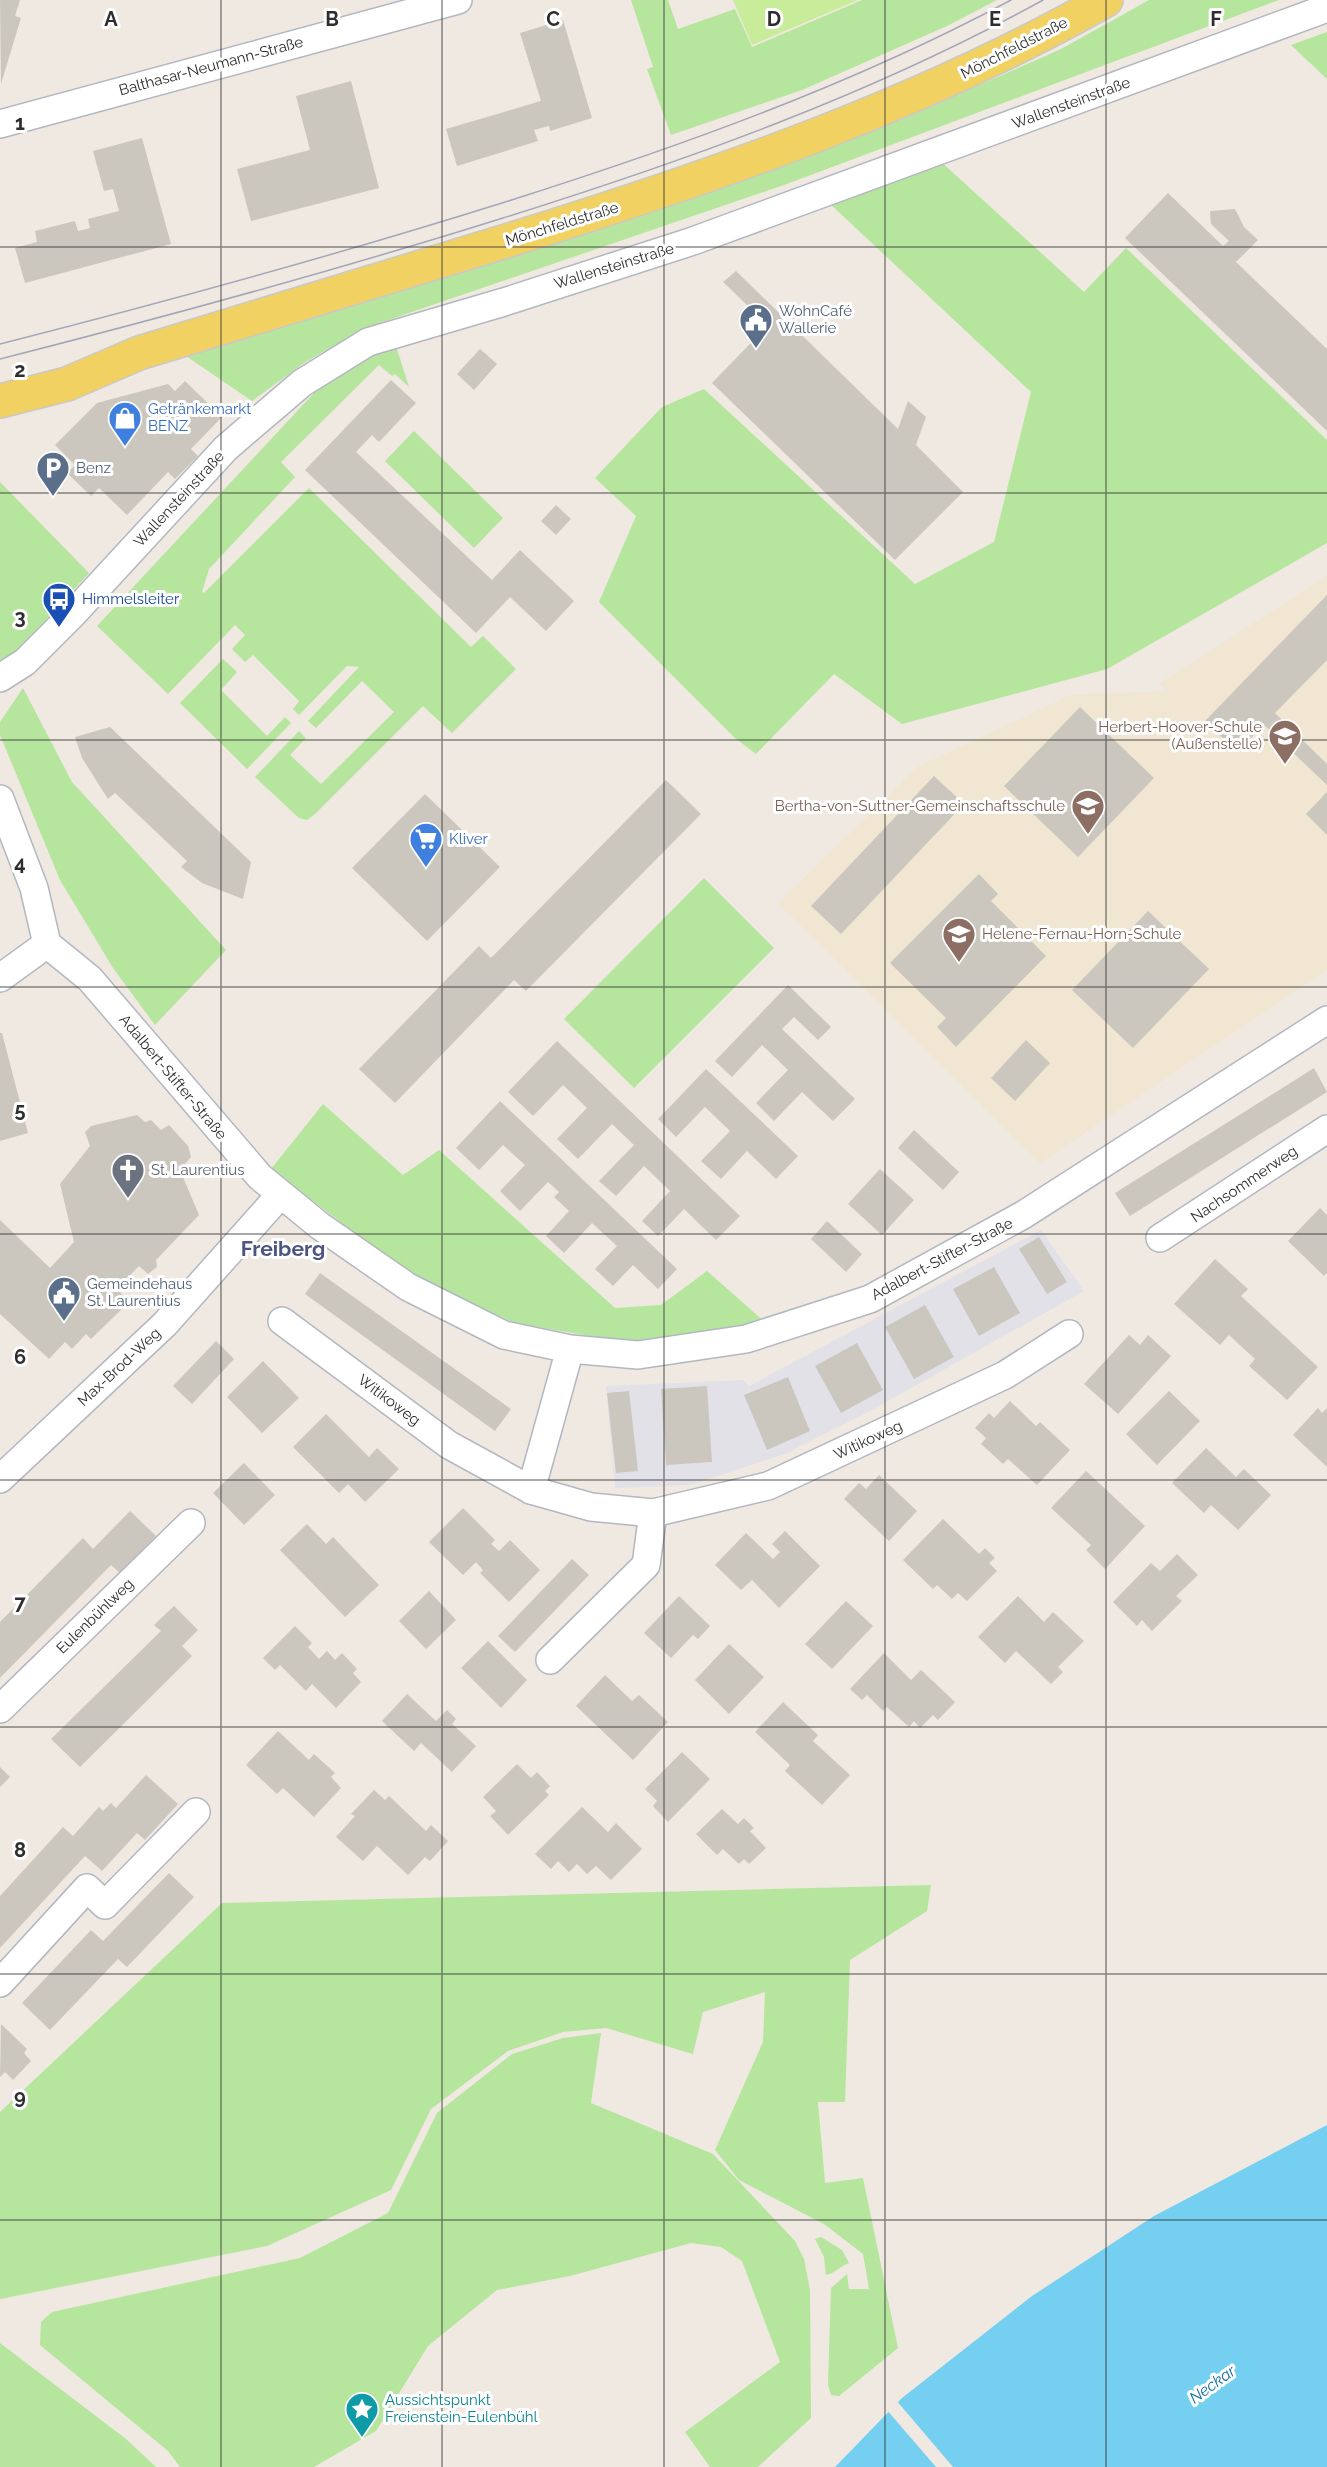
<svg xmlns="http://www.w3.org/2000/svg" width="1327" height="2467" viewBox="0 0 1327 2467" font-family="Raleway,sans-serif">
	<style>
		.industrial { fill: #e3e1e8 }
		.education { fill: #f0e6d1 }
		.green { fill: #b6e59e }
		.pitch { fill: #c9ec9a }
		.water { fill: #75cff0 }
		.pier { fill: #efe9e1 }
		.building { fill: #cbc7bf }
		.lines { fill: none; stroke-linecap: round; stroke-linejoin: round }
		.minor-casing { stroke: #b4b7c1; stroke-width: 30 }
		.major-casing { stroke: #c9c9c9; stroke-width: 36 }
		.minor { stroke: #fff; stroke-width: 27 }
		.major { stroke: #f2d163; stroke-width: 33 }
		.tram { stroke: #a3a6b8; stroke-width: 1.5 }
		.grid { fill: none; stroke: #2e2e2e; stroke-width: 1.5; stroke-opacity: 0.55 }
		.labels { text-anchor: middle; stroke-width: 6; stroke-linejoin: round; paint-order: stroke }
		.street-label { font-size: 15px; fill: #2e2e2e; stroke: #fff }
		.service-label { font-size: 15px; fill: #4e5e75; stroke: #fff; text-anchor: start }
		.shop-label { font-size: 15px; fill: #366cbe; stroke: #fff; text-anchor: start }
		.transit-label { font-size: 15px; fill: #164399; stroke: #fff; text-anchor: start }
		.education-label { font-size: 15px; fill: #785e54; stroke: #fff; text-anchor: end }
		.worship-label { font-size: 15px; fill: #5b616d; stroke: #fff; text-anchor: start }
		.culture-label { font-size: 15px; fill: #0d838f; stroke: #fff; text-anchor: start }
		.water-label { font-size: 16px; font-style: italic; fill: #0d6fa3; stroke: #fff }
		.district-label { font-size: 21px; font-weight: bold; fill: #4d5680; stroke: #fff }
		.grid-label { font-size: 20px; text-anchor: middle; font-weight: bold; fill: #2e2e2e; stroke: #fff; stroke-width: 6; stroke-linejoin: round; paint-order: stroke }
	</style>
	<rect width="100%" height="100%" fill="#efe9e1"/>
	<polygon class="industrial" points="1041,1230 1084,1291 872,1410 785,1454 690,1485 615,1488 606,1386 743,1380 749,1386"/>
	<polygon class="education" points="1327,576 1327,970 1040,1163 778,903 919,766 1071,695 1167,691 1160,683"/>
	<g class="green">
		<polygon points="631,0 668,0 678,29 735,9 752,47 862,0 997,0 947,26 802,90 671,135 647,69 653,67"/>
		<polygon points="1149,0 1279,0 784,185 362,329 304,363 252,401 183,354 515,255 777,168 901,120 1061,49"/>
		<polygon points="1327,32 1327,79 1291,45"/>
		<polygon points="938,159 1084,292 1126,248 1327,440 1327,543 1107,669 902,724 834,674 756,754 735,738 599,602 636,516 595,478 662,407 704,389 915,584 994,542 1031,392 828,202"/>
		<polygon points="396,346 409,387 395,374 392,376 379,365 281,462 295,477 209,569 202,592 204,593 309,488 471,647 483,636 516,669 452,733 423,706 315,814 307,820 299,818 255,777 299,731 306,738 290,755 321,784 394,712 362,681 316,728 308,721 359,667 347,666 299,715 293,709 299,701 253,655 245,662 232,649 245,635 235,625 168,694 97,626 314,393 376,353"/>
		<polygon points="414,431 503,518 474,548 385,461"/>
		<polygon points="0,482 89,573 13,656 0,661"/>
		<polygon points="223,659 237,672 221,690 267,736 285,717 291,723 247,769 180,703"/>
		<polygon points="23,688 72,782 226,950 155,1025 113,968 60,880 0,735 0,722"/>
		<polygon points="704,878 774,948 634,1088 564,1019"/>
		<polygon points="323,1104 403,1175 439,1150 615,1308 661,1305 707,1271 766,1323 625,1342 514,1323 406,1272 271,1169"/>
		<polygon points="931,1885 927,1911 850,1960 845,2102 818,2102 825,2183 863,2178 898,2348 839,2396 831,2395 828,2385 831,2288 847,2274 849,2289 869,2289 863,2254 824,2224 739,2180 715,2150 763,2042 765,1992 703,2012 693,2054 606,2028 563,2032 508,2051 431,2109 391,2190 267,2246 0,2299 0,2112 222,1903"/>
		<polygon points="601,2033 591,2103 713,2154 795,2241 804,2259 810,2290 811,2418 758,2467 710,2467 685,2432 780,2362 742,2261 721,2247 691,2243 570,2276 497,2290 428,2346 376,2431 314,2467 180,2467 168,2451 40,2345 41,2322 52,2312 300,2258 388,2213 437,2113 512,2054 563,2038"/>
		<path d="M821 2237 842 2250 849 2263C841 2266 833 2274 826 2275L824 2257 815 2239Z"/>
		<polygon points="0,2343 126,2439 156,2467 0,2467"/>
	</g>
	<polygon class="pitch" points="733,0 858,0 752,45"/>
	<polygon class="water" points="1327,2125 1327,2467 835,2467 902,2398 1032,2296 1154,2216"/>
	<polygon class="pier" points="896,2400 953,2467 936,2467 886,2409"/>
	<g class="building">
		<polygon points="0,0 20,0 15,16 21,18 1,84"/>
		<polygon points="563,20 592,118 550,131 549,126 534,130 538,141 457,166 446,129 541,101 520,33"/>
		<polygon points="351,81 379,188 251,221 237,169 310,150 296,96"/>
		<polygon points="142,138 171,244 25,283 15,248 37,242 35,231 75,221 78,231 90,228 88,219 119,211 113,189 104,191 93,151"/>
		<polygon points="1168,193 1223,246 1229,241 1211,224 1210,211 1235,209 1244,227 1258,240 1236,262 1327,349 1327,431 1125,238"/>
		<polygon points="736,271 898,429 908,401 926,417 916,445 963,492 895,560 712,383 768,325 723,282"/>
		<polygon points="480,349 497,364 474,390 457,374"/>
		<polygon points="391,380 416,403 379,442 372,435 356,452 492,580 520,550 574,601 546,631 510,597 476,633 305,470"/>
		<polygon points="185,381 222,417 191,449 198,456 175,479 168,472 127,515 99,488 91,496 67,473 75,465 55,445 97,403 168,384 175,391"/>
		<polygon points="556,505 571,519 556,535 541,521"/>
		<polygon points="1327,595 1327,660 1275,713 1327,764 1327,785 1264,725 1237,752 1205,721"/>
		<polygon points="1080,707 1154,778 1078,857 1004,786"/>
		<polygon points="110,727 251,862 243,899 202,883 181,867 187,861 115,793 108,799 82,758 75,737"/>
		<polygon points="934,776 964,804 841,934 811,906"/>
		<polygon points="666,780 701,814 526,991 514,980 395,1103 359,1069 479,946 491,958"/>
		<polygon points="1327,792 1327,835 1306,814"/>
		<polygon points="425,794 500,867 427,941 352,868"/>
		<polygon points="979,874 998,894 991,901 1046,956 956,1047 937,1027 946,1018 890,963"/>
		<polygon points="1148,911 1209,969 1133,1048 1072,990"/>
		<polygon points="788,985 831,1027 818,1040 794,1017 782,1029 855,1099 833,1121 802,1092 774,1121 756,1103 788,1070 762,1045 732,1077 715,1061"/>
		<polygon points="0,1033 2,1033 28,1133 0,1141"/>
		<polygon points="1026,1040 1050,1063 1015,1101 991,1078"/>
		<polygon points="557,1041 740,1216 716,1240 684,1209 658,1236 642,1221 670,1191 644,1166 616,1196 599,1181 634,1145 612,1124 578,1159 557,1139 587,1108 563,1085 533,1116 508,1092"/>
		<polygon points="1314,1068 1327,1092 1130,1216 1115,1193"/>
		<polygon points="706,1069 798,1156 776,1179 747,1151 721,1179 701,1161 730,1131 705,1107 676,1137 658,1119"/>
		<polygon points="500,1101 677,1269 658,1289 633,1265 613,1286 595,1269 617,1246 592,1223 564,1253 546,1236 569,1211 554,1197 559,1192 548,1182 520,1211 500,1191 525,1165 503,1145 479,1170 456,1148"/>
		<polygon points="137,1115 145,1122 151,1120 161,1130 169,1125 188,1146 191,1157 180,1170 199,1215 156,1260 157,1267 148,1274 139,1266 117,1289 129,1302 91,1339 86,1334 72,1349 65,1342 49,1359 0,1314 0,1220 50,1268 74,1242 60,1184 90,1146 85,1132 91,1126"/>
		<polygon points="914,1130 959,1172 943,1190 898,1148"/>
		<polygon points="880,1169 914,1200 882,1235 848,1204"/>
		<polygon points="1320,1208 1327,1215 1327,1273 1324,1276 1288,1241"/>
		<polygon points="827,1221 862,1254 846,1272 811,1239"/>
		<polygon points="1039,1237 1067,1282 1047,1294 1019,1249"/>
		<polygon points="1215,1259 1248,1289 1241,1296 1318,1367 1287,1400 1249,1366 1255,1359 1229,1335 1220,1345 1174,1304"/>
		<polygon points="994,1267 1020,1313 979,1336 953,1289"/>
		<polygon points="320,1273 511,1409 495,1431 305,1294"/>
		<polygon points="925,1305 954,1357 914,1379 885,1327"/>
		<polygon points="1129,1335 1140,1345 1148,1335 1171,1356 1118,1414 1084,1384"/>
		<polygon points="216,1341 234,1359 192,1404 173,1386"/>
		<polygon points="857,1343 883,1390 841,1413 815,1366"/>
		<polygon points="263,1361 299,1398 262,1433 227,1397"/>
		<polygon points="788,1377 810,1431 767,1450 744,1395"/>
		<polygon points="707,1386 712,1462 666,1465 661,1389"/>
		<polygon points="629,1391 638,1471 616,1473 607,1393"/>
		<polygon points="1169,1391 1200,1421 1157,1465 1126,1434"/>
		<polygon points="1010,1401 1036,1426 1040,1422 1070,1450 1037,1485 1008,1459 1003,1464 981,1444 986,1438 975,1428 989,1413 994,1418"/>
		<polygon points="1318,1408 1322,1413 1327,1408 1327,1467 1293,1435"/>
		<polygon points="326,1414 369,1457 377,1448 399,1469 365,1502 348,1484 339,1493 293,1447"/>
		<polygon points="1206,1448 1236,1477 1244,1469 1271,1495 1238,1530 1211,1505 1204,1513 1172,1483"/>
		<polygon points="244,1463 275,1495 244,1525 213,1493"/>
		<polygon points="1086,1471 1145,1526 1105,1569 1086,1550 1091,1545 1051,1508"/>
		<polygon points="879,1475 917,1511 889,1541 844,1499 859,1483 866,1489"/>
		<polygon points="463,1508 495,1540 491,1544 499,1551 510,1540 540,1570 509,1602 480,1573 483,1570 476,1562 463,1575 429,1542"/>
		<polygon points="130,1511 156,1536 120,1573 111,1565 0,1678 0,1622 83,1538 93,1549"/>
		<polygon points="943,1519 979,1554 985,1548 995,1558 989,1563 997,1571 967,1601 958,1593 952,1599 937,1585 933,1589 903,1560"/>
		<polygon points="307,1524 326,1544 333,1537 379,1585 345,1617 280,1550"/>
		<polygon points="785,1531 820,1566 779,1608 752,1580 741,1590 715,1565 746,1533 773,1559 780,1552 772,1544"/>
		<polygon points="1177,1554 1198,1575 1176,1596 1182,1601 1152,1631 1142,1620 1137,1626 1113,1602 1151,1563 1160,1571"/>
		<polygon points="572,1559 589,1575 515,1652 498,1636"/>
		<polygon points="429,1591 456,1620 426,1649 399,1621"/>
		<polygon points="679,1596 710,1626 698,1639 693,1635 671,1658 644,1633"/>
		<polygon points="1018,1596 1044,1622 1053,1612 1084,1641 1058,1667 1063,1672 1051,1684 1016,1651 1005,1663 978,1637"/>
		<polygon points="846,1601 873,1626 832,1669 805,1644"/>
		<polygon points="174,1606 198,1630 182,1646 192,1656 80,1767 51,1739 161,1631 154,1625"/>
		<polygon points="295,1626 312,1643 308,1647 319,1659 327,1651 335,1660 342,1653 357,1669 353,1673 361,1682 336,1708 312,1684 306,1691 280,1665 275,1670 263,1658"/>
		<polygon points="488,1641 527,1680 501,1708 461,1668"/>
		<polygon points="729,1644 764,1677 729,1714 695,1680"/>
		<polygon points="884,1653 911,1680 921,1670 955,1702 938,1720 933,1715 920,1728 914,1721 909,1727 887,1707 883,1711 867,1695 862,1700 850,1689"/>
		<polygon points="605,1675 632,1701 639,1695 668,1722 633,1760 576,1706"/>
		<polygon points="407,1694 436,1721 447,1710 456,1719 452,1724 476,1746 452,1772 421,1743 414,1751 382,1721"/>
		<polygon points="783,1702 818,1735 813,1741 850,1775 822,1805 785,1771 790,1765 755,1732"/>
		<polygon points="278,1731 309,1760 314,1754 335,1773 331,1777 341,1788 314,1817 283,1788 277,1794 246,1765"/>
		<polygon points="682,1752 710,1779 668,1822 653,1806 657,1801 645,1789"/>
		<polygon points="517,1764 531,1778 537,1772 550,1786 545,1791 549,1795 508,1835 490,1816 496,1811 483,1797"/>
		<polygon points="0,1767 10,1777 0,1787"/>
		<polygon points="146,1775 178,1804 145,1840 137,1833 102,1871 85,1856 0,1948 0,1896 63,1827 73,1836 99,1807 103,1811 111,1803 116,1808"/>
		<polygon points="374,1790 385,1800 389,1796 426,1831 431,1825 448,1841 430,1861 425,1857 408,1875 377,1846 363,1861 336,1837 355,1816 351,1814"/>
		<polygon points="582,1807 608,1832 616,1823 642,1849 611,1880 596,1866 587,1874 577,1864 569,1872 558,1861 551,1869 535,1854"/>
		<polygon points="722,1809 738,1824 744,1818 754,1828 750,1831 766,1848 749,1864 744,1859 739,1864 723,1849 717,1855 696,1834"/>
		<polygon points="169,1873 194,1897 127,1967 118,1959 50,2030 22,2003 91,1930 103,1941"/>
		<polygon points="1,2024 27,2049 24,2053 31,2061 13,2080 5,2072 0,2077"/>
	</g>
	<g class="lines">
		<defs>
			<g id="minor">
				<polyline points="0,124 458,0"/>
				<polyline points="0,678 25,662 71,616 226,448 302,383 368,342 504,302 693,241 1327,8"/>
				<polyline points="0,799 34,888 47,944 90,979 260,1177 320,1226 408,1287 504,1335 570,1349 638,1355 746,1339 870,1299 1023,1215 1327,1020"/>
				<polyline points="0,978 47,944"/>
				<polyline points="1160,1238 1327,1129"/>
				<polyline points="282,1321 449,1445 531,1490 591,1507 653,1513 768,1486 1005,1375 1069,1334"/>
				<polyline points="0,1479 165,1324 280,1195"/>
				<polyline points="531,1490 570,1349"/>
				<polyline points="550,1660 646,1565 653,1513"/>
				<polyline points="0,1709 191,1523"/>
				<polyline points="0,1983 87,1888 105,1905 196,1812"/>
			</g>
			<path id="major" d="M0 401 67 384 139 353C265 315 391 277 516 238 719 175 920 105 1106 0"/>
		</defs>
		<use href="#minor" class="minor-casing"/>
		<use href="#major" class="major-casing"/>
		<use href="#minor" class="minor"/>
		<use href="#major" class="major"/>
		<g class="tram">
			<path d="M0 344C169 301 336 255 502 203 676 148 850 86 1011 0"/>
			<path d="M0 359C169 316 337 270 503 218 688 160 873 94 1043 0"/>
		</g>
	</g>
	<path class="grid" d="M221 0V2467M442 0V2467M664 0V2467M885 0V2467M1106 0V2467M0 247H1327M0 493H1327M0 740H1327M0 987H1327M0 1234H1327M0 1480H1327M0 1727H1327M0 1974H1327M0 2220H1327"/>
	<defs>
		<symbol id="civic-pin" viewBox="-11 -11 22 30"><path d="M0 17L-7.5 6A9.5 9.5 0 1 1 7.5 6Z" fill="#5c6f8a" stroke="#fff"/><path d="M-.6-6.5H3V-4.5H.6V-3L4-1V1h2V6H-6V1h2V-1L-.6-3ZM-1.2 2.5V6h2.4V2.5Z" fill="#fff"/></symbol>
		<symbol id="shop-pin" viewBox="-11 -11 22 30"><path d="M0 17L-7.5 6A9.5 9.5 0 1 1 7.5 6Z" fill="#3f7fe0" stroke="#fff"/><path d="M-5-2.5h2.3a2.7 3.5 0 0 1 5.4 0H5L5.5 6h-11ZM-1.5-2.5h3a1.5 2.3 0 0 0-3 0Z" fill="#fff"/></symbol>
		<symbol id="parking-pin" viewBox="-11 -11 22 30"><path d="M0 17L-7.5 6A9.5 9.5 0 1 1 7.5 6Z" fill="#5c6f8a" stroke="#fff"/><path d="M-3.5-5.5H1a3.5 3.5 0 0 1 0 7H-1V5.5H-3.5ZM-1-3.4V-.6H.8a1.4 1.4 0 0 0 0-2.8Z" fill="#fff"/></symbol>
		<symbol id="bus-pin" viewBox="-11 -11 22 30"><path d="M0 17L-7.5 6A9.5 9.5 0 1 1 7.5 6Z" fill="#1a4fb4" stroke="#fff"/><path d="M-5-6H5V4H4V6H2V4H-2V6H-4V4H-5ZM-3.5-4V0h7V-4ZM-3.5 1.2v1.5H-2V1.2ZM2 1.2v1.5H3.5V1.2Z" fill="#fff"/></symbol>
		<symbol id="school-pin" viewBox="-11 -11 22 30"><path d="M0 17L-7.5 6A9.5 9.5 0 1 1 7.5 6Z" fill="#8d6e63" stroke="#fff"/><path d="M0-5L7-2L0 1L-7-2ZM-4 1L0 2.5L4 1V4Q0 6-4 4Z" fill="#fff"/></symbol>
		<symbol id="supermarket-pin" viewBox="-11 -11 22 30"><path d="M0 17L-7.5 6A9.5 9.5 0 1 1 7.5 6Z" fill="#3f7fe0" stroke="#fff"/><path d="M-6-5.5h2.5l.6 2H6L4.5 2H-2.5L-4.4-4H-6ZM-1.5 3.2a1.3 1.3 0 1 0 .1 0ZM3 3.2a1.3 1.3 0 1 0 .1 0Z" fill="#fff"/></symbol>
		<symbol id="church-pin" viewBox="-11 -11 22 30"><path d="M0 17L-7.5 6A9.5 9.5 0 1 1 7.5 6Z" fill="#6b7280" stroke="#fff"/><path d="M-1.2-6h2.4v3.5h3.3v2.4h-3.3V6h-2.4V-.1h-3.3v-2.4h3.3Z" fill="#fff"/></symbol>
		<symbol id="sight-pin" viewBox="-11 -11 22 30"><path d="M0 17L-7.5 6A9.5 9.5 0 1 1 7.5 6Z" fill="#0f9aa8" stroke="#fff"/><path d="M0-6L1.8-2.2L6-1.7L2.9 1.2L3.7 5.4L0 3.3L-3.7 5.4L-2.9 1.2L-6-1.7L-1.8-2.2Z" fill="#fff"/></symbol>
	</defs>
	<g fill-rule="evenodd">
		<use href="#civic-pin" x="737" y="301" width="38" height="52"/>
		<use href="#shop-pin" x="106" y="399" width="38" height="52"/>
		<use href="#parking-pin" x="34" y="449" width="38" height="52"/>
		<use href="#bus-pin" x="40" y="580" width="38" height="52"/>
		<use href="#school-pin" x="1266" y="717" width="38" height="52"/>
		<use href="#school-pin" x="1069" y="787" width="38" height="52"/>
		<use href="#supermarket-pin" x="407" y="820" width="38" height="52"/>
		<use href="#school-pin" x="940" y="915" width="38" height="52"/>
		<use href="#church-pin" x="109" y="1151" width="38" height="52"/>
		<use href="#civic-pin" x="45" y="1274" width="38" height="52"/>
		<use href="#sight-pin" x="343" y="2390" width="38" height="52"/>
	</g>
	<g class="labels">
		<g class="street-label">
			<text transform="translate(1014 48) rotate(-27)" y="5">Mönchfeldstraße</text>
			<text transform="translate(211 66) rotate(-15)" y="5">Balthasar-Neumann-Straße</text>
			<text transform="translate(1071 103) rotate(-20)" y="5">Wallensteinstraße</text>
			<text transform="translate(562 224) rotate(-17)" y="5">Mönchfeldstraße</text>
			<text transform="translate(614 266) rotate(-17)" y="5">Wallensteinstraße</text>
			<text transform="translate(179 499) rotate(-47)" y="5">Wallensteinstraße</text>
			<text transform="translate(173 1077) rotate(50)" y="5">Adalbert-Stifter-Straße</text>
			<text transform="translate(1244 1184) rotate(-34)" y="5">Nachsommerweg</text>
			<text transform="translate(942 1259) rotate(-28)" y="5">Adalbert-Stifter-Straße</text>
			<text transform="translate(119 1367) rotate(-43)" y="5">Max-Brod-Weg</text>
			<text transform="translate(389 1400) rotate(37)" y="5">Witikoweg</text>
			<text transform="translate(868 1440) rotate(-25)" y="5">Witikoweg</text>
			<text transform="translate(95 1616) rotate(-44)" y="5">Eulenbühlweg</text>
		</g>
		<g class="service-label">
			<text x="779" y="316">WohnCafé<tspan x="779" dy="17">Wallerie</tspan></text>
			<text x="76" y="473">Benz</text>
			<text x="87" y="1289">Gemeindehaus<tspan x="87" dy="17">St. Laurentius</tspan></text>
		</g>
		<g class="shop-label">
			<text x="148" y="414">Getränkemarkt<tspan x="148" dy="17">BENZ</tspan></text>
			<text x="449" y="844">Kliver</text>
		</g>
		<g class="transit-label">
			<text x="82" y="604">Himmelsleiter</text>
		</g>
		<g class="education-label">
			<text x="1262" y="732">Herbert-Hoover-Schule<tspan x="1262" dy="17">(Außenstelle)</tspan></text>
			<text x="1065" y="811">Bertha-von-Suttner-Gemeinschaftsschule</text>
			<text x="982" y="939" text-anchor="start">Helene-Fernau-Horn-Schule</text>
		</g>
		<g class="worship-label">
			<text x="151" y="1175">St. Laurentius</text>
		</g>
		<g class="culture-label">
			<text x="385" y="2405">Aussichtspunkt<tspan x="385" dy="17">Freienstein-Eulenbühl</tspan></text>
		</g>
		<g class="water-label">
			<text transform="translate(1212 2384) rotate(-36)" y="6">Neckar</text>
		</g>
		<g class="district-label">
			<text x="283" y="1256">Freiberg</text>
		</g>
	</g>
	<g class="grid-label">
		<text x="111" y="26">A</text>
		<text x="332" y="26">B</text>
		<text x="553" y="26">C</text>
		<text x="774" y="26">D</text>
		<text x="995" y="26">E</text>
		<text x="1216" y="26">F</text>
		<text x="20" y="130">1</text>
		<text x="20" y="377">2</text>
		<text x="20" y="624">3</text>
		<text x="20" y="870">4</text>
		<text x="20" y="1117">5</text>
		<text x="20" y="1364">6</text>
		<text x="20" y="1610">7</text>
		<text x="20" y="1857">8</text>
		<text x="20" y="2104">9</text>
	</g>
</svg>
